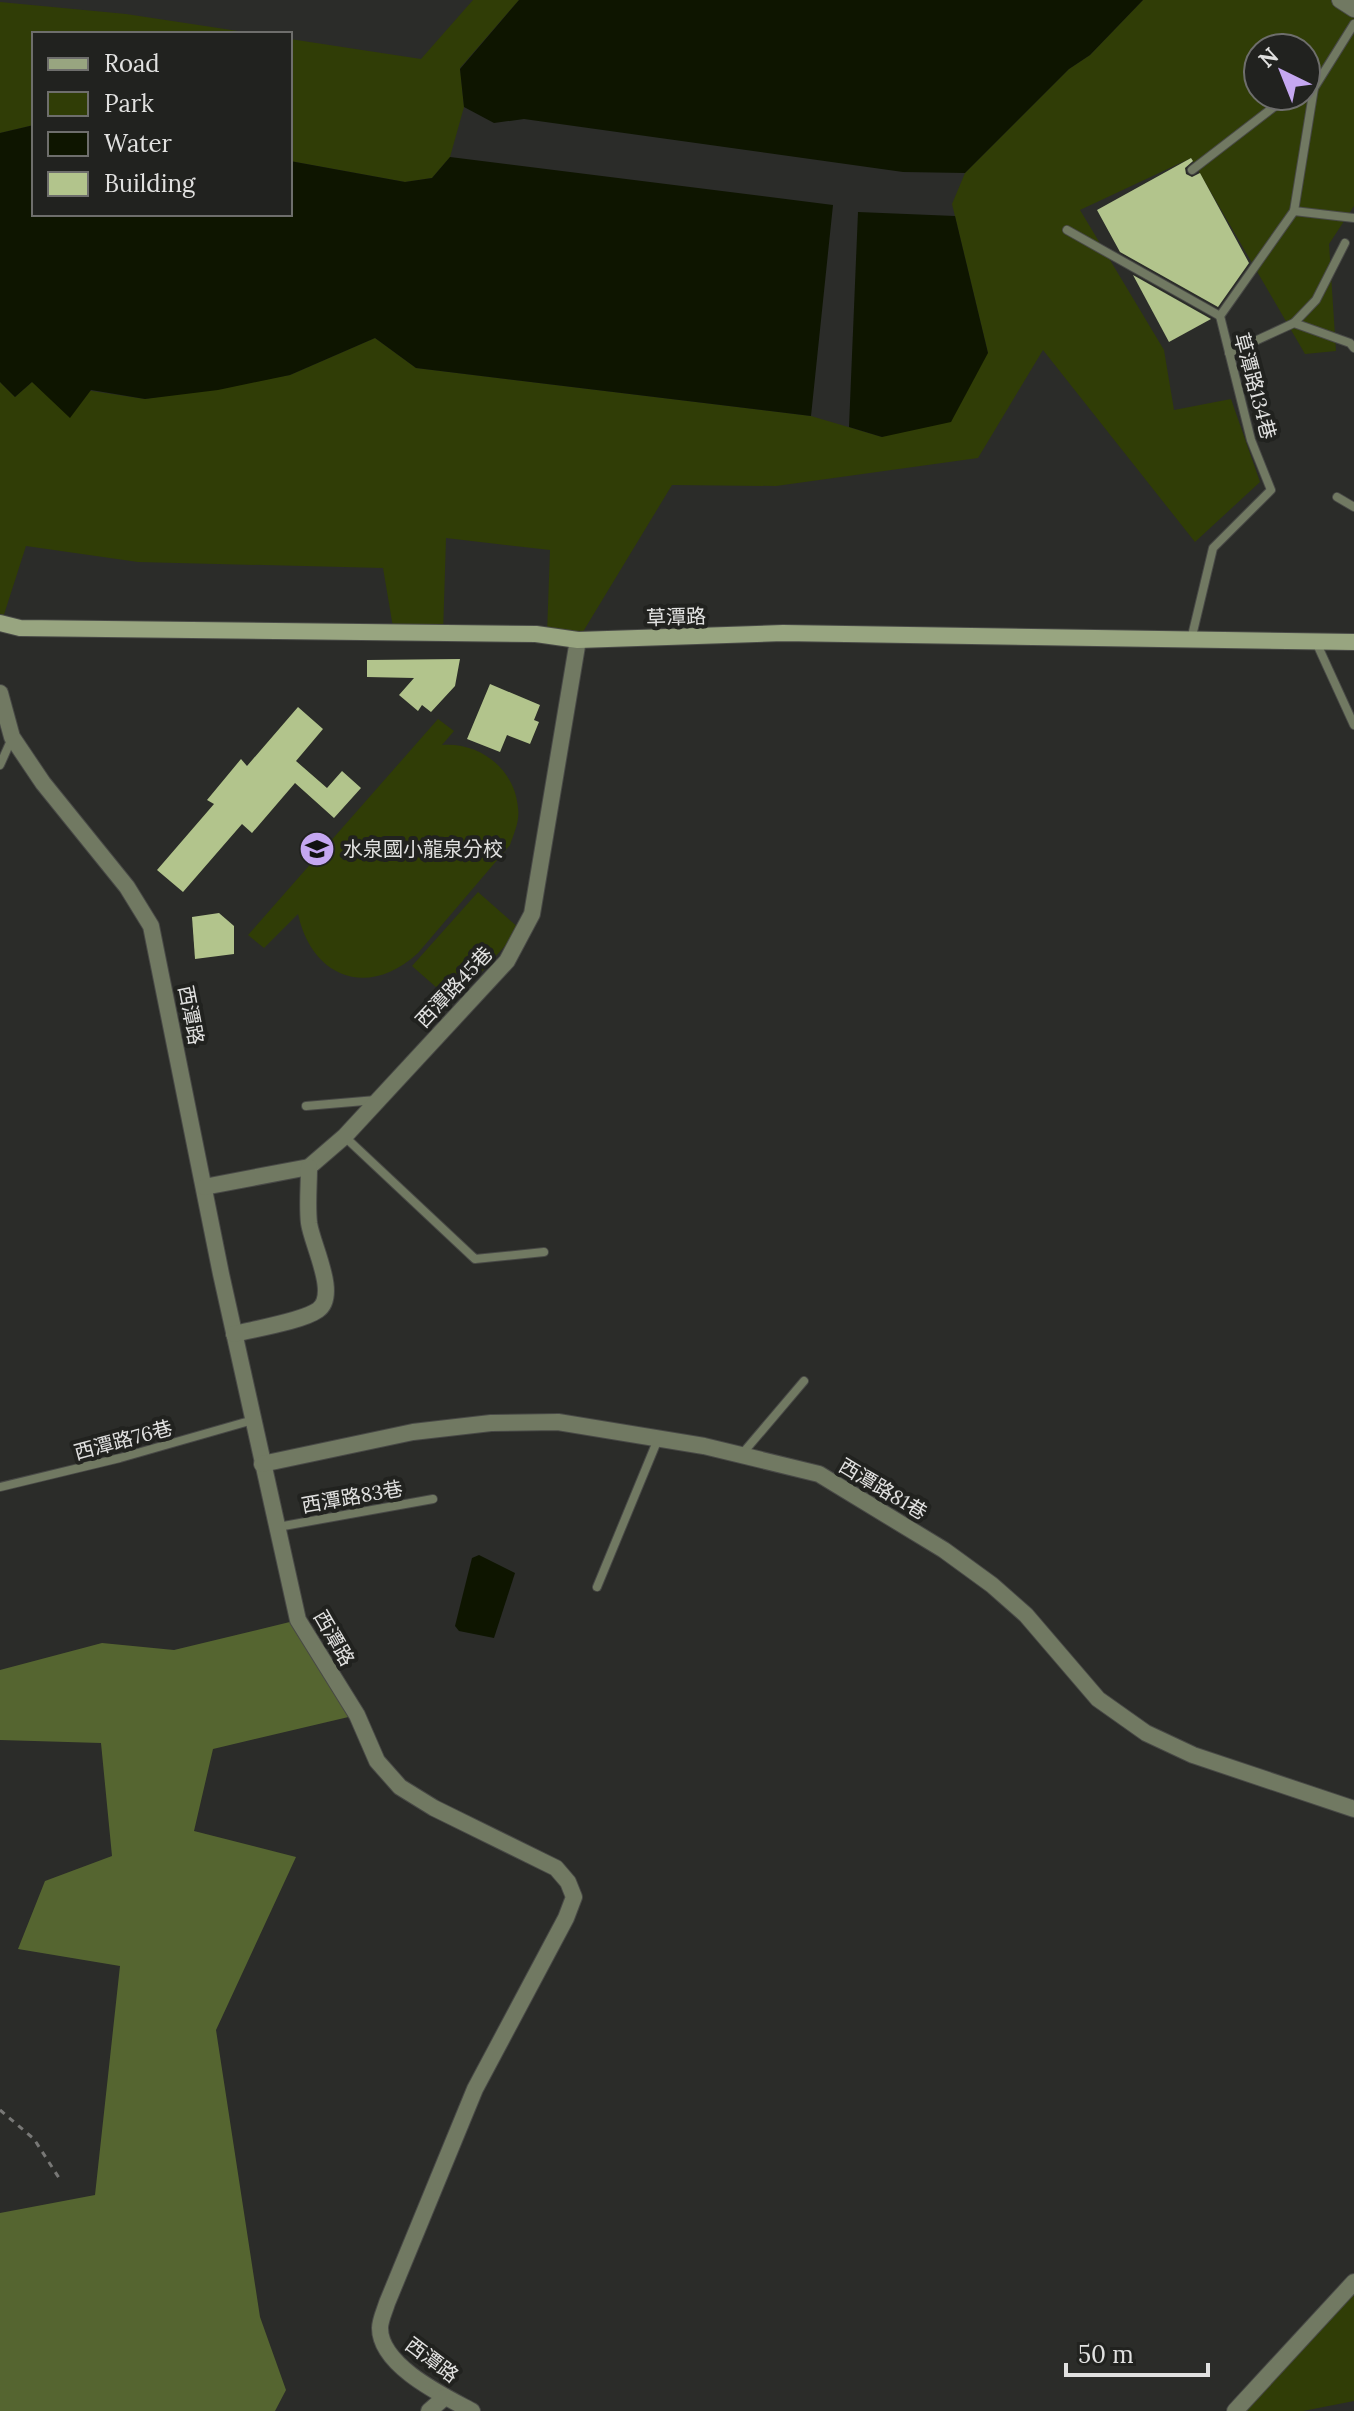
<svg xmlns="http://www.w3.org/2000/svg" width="1354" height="2411" viewBox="0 0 1354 2411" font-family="Lora,'Noto Sans TC',serif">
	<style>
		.green { fill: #303d06; fill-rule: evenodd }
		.forest { fill: #556530 }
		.water { fill: #0e1500 }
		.building { fill: #b2c48c }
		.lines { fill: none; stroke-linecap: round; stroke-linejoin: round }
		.lane-casing { stroke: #484946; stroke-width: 10 }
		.street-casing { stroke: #484946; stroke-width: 18 }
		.secondary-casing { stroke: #484946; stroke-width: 18 }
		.path { stroke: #787876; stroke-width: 3; stroke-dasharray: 6 6; stroke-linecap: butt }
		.lane { stroke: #717962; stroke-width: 8 }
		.street { stroke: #717962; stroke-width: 16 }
		.secondary { stroke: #98a580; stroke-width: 16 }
		.labels { text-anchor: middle; stroke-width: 8; stroke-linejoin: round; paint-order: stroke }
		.street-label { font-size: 20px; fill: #e1e1e0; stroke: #21221f }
		.poi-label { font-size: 20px; fill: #e1e1e0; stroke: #21221f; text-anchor: start }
	</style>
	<rect width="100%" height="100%" fill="#2b2c29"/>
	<g class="green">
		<polygon points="473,0 519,0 460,68 464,107 450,157 432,178 405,182 290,161 290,39 421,59"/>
		<path d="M1143 0H1354V206L1329 244 1336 351 1305 354 1191 158 1080 210 1164 350 1174 410 1231 399 1260 482 1195 542 1043 350 978 458 776 486 672 485 578 640 547 634 550 550 446 538 443 634 394 633 383 568 138 562 26 546 0 627V382L15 397 32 382 145 399 290 375 375 338 416 368 811 416 882 437 988 353 952 204 965 173 1069 69 1090 55ZM1258 48H1306V96H1258Z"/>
		<polygon points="0,2 126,14 258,34 34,34 34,125 0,133"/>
		<path d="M438 719 454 731 442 745C480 742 515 769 518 808 520 821 514 833 510 845L418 953C368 999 312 978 298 914L264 948 248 935Z"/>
		<polygon points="478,892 520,929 454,1003 412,966"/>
		<polygon points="1354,2282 1354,2401 1303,2411 1235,2411"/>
	</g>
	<polygon class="forest" points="298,1620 357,1715 213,1749 194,1831 296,1857 216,2030 260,2317 286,2390 275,2411 0,2411 0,2213 95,2195 120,1966 18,1949 45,1881 112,1856 101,1743 0,1740 0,1670 102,1643 174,1650"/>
	<g class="water">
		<polygon points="519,0 1143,0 1090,55 1069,69 965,173 903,172 524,119 494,123 464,107 460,69"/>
		<polygon points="34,125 34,214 290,214 290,161 405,182 432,178 450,157 833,205 811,416 416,368 375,338 290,375 218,390 145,399 91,390 70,418 32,382 15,397 0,382 0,133"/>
		<polygon points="858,212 955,216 988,353 951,422 882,437 849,427"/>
		<polygon points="479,1555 515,1573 494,1638 459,1631 455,1626 472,1558"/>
	</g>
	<g class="building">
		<polygon points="1191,158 1193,161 1185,168 1186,174 1192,177 1200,173 1249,263 1218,307 1120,252 1097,210"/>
		<polygon points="1133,275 1211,319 1169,342"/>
		<polygon points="460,659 455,686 431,712 422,705 418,711 399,695 414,678 367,677 367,660"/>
		<polygon points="490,684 540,705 534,720 539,722 530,744 507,735 500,752 467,739"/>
		<polygon points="298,707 323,729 296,761 327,788 342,771 361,788 334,818 295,783 252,833 242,824 183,892 157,870 214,804 207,800 241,759 247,766"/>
		<polygon points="219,913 234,926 234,954 195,959 192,917"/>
	</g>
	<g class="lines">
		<defs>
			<g id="lane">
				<polyline points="1306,91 1314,88 1354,24"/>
				<polyline points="1192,170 1288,96"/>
				<polyline points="1294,211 1354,218"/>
				<polyline points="1067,230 1220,316"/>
				<polyline points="1294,323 1316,300 1345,243"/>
				<polyline points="1229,353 1294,323 1350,343 1354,348"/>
				<polyline points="1337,497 1354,507"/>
				<polyline points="1191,640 1213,548 1271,490 1251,440 1220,316 1294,211 1314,88"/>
				<polyline points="1316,642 1354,725"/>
				<polyline points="0,765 12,738"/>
				<polyline points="306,1106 376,1100"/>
				<polyline points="345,1137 475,1259 544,1252"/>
				<polyline points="742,1454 804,1381"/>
				<polyline points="0,1487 120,1458 253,1420"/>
				<polyline points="278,1527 433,1499"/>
				<polyline points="597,1587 658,1439"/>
			</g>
			<g id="street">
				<polyline points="1340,0 1354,9"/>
				<path d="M0 693 12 737 43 783 127 887 151 926 221 1274 298 1620 357 1715 377 1761 400 1787 434 1808 556 1868 568 1882 574 1897 566 1918 475 2089 387 2303C385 2310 380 2320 380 2328 380 2366 444 2396 472 2411"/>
				<polyline points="204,1187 309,1167 345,1136 507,961 532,914 578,640"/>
				<path d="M234 1334C254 1329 303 1321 318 1310 339 1295 312 1245 309 1223 307 1205 309 1185 309 1167"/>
				<polyline points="262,1464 413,1432 491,1423 558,1422 704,1446 819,1474 944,1550 992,1585 1026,1615 1098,1699 1146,1733 1193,1755 1354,1809"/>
				<polyline points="429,2411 445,2397"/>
				<polyline points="1235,2411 1354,2282"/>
			</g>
			<polyline id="secondary" points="0,623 20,628 536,634 578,640 783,633 1354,642"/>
		</defs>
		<use href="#lane" class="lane-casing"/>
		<use href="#street" class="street-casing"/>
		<use href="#secondary" class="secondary-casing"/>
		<polyline class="path" points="0,2110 34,2139 61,2181"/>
		<use href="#lane" class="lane"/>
		<use href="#street" class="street"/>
		<use href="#secondary" class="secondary"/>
	</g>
	<defs>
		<symbol id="school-disc" viewBox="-11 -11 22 22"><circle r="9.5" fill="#c5a7f1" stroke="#21221f"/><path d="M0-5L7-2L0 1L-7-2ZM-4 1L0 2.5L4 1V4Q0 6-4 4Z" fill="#111"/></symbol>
	</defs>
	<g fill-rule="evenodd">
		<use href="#school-disc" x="297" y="829" width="40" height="40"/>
	</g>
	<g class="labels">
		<g class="street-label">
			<text transform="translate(1255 386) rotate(75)" y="7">草潭路134巷</text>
			<text transform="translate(676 617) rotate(-2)" y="7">草潭路</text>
			<text transform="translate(454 987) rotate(-47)" y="7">西潭路45巷</text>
			<text transform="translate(191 1015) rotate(79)" y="7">西潭路</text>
			<text transform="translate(123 1440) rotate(-15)" y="7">西潭路76巷</text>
			<text transform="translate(883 1489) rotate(31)" y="7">西潭路81巷</text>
			<text transform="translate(352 1497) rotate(-10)" y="7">西潭路83巷</text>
			<text transform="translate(334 1638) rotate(60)" y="7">西潭路</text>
			<text transform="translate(432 2360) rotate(37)" y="7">西潭路</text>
		</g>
		<g class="poi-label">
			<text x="343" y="856">水泉國小龍泉分校</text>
		</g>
	</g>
	<rect x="32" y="32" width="260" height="184" fill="#21221f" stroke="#6e6e6c" stroke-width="2"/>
	<rect x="48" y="58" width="40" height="12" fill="#98a580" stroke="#6e6e6c" stroke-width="2"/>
	<text x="104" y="72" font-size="24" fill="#e1e1e0">Road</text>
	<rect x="48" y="92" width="40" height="24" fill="#303d06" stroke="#6e6e6c" stroke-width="2"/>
	<text x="104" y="112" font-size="24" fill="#e1e1e0">Park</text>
	<rect x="48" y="132" width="40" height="24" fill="#0e1500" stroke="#6e6e6c" stroke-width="2"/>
	<text x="104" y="152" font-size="24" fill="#e1e1e0">Water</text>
	<rect x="48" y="172" width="40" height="24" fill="#b2c48c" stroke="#6e6e6c" stroke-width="2"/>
	<text x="104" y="192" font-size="24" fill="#e1e1e0">Building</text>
	<g transform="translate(1282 72) rotate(317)"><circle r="38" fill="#21221f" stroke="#6e6e6c" stroke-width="2"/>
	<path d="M0-6L14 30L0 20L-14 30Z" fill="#c5a7f1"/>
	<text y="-12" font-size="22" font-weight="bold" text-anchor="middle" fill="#e1e1e0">N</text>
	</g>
	<path d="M1066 2363v12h142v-12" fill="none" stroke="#e1e1e0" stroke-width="4"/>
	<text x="1078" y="2363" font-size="24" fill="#e1e1e0" stroke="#21221f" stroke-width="6" paint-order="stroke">50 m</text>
</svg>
